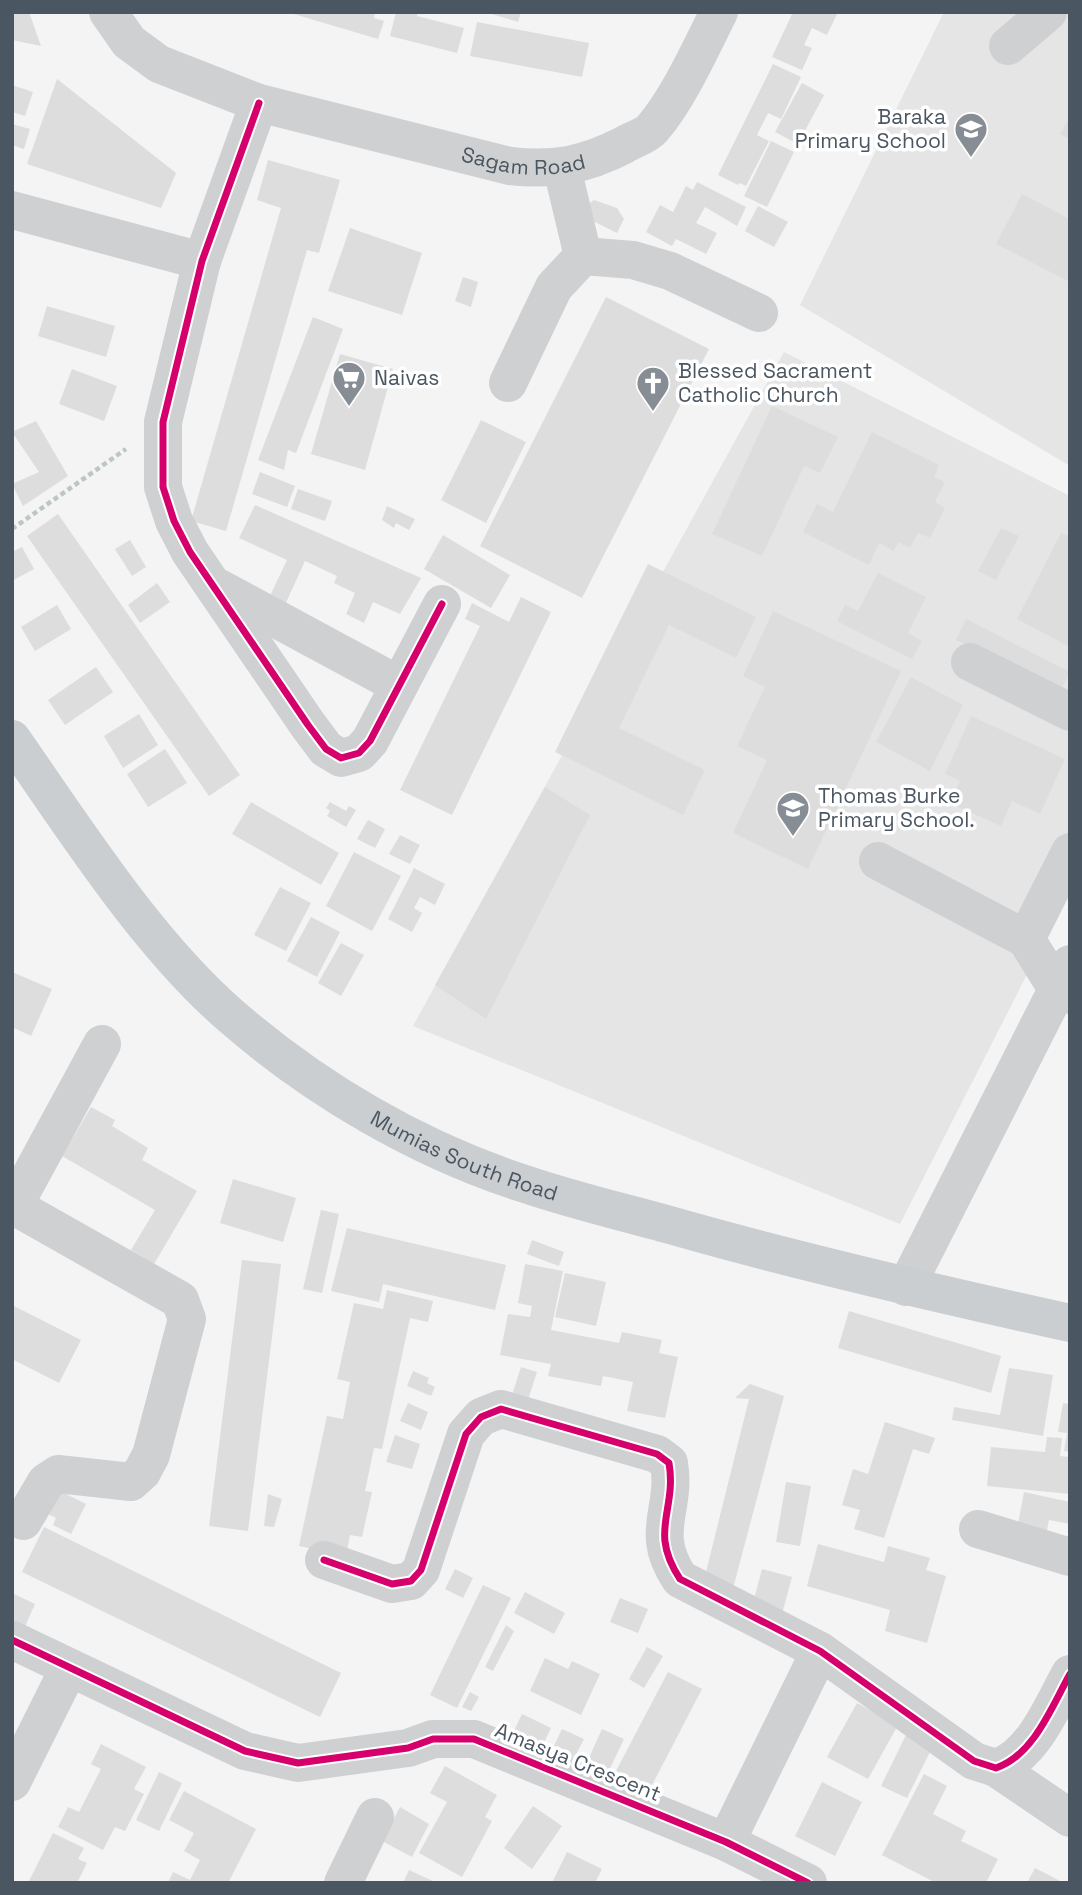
<svg xmlns="http://www.w3.org/2000/svg" width="1082" height="1895" viewBox="0 0 1082 1895" font-family="'Space Grotesk',sans-serif">
	<style>
		.education { fill: #e6e5e6 }
		.building { fill: #ddddde }
		.lines { fill: none; stroke-linecap: round; stroke-linejoin: round }
		.path { stroke: #bcc7c4; stroke-width: 4.5; stroke-dasharray: 5 3.5; stroke-linecap: butt }
		.minor { stroke: #ced0d2; stroke-width: 38 }
		.major { stroke: #caced1; stroke-width: 38 }
		.cycleway-casing { stroke: #fff; stroke-width: 11 }
		.cycleway { stroke: #d6006c; stroke-width: 7 }
		.labels { text-anchor: middle; stroke-width: 7; stroke-linejoin: round; paint-order: stroke }
		.poi-label { font-size: 21px; fill: #4a5661; stroke: #fff; text-anchor: start }
		.street-label { font-size: 21px; fill: #4a5661; stroke: #fff }
	</style>
	<rect width="100%" height="100%" fill="#f4f4f4"/>
	<g class="education">
		<polygon points="944,12 1070,12 1070,466 800,305"/>
		<polygon points="784,352 1070,496 1070,890 900,1224 413,1026"/>
	</g>
	<g class="building">
		<polygon points="12,12 29,12 41,46 12,40"/>
		<polygon points="287,12 375,12 374,18 384,21 378,39"/>
		<polygon points="396,12 418,12 417,16 464,28 457,53 390,36"/>
		<polygon points="485,12 521,12 518,22"/>
		<polygon points="793,12 838,12 827,35 812,28 804,45 812,48 802,70 772,57"/>
		<polygon points="477,22 589,43 582,77 470,56"/>
		<polygon points="773,64 801,77 781,119 768,113 757,135 769,141 746,186 740,183 738,185 718,175"/>
		<polygon points="57,79 176,173 161,208 27,164"/>
		<polygon points="802,83 824,95 798,144 775,132"/>
		<polygon points="12,85 33,92 25,116 12,112"/>
		<polygon points="1070,116 1070,139 1060,134"/>
		<polygon points="12,124 30,129 24,149 12,145"/>
		<polygon points="771,141 794,152 767,207 744,196"/>
		<polygon points="268,160 340,180 319,253 307,250 226,531 191,521 281,208 257,200"/>
		<polygon points="697,182 746,207 737,226 705,207 696,223 717,233 706,254 676,239 672,246 646,232 660,205 673,212 686,186 693,190"/>
		<polygon points="1022,194 1070,219 1070,282 996,244"/>
		<polygon points="594,200 617,208 624,219 617,233 577,213"/>
		<polygon points="758,206 788,222 774,247 745,231"/>
		<polygon points="350,228 422,253 402,315 328,291"/>
		<polygon points="463,277 478,282 471,307 455,301"/>
		<polygon points="606,297 709,349 582,598 480,546"/>
		<polygon points="47,306 115,326 106,357 38,336"/>
		<polygon points="313,317 343,329 296,453 288,450 284,470 258,460"/>
		<polygon points="340,354 393,369 365,470 311,454"/>
		<polygon points="72,369 117,386 104,421 59,404"/>
		<polygon points="772,406 838,437 820,473 804,466 762,556 712,534"/>
		<polygon points="481,420 526,442 486,523 441,500"/>
		<polygon points="36,421 68,476 23,506 12,484 39,472 12,432"/>
		<polygon points="872,432 939,465 934,477 945,482 935,502 945,508 930,538 918,533 910,548 898,542 894,551 879,543 869,565 803,532 817,504 833,512"/>
		<polygon points="260,472 295,486 287,507 252,494"/>
		<polygon points="298,489 332,501 325,521 291,509"/>
		<polygon points="255,505 421,578 400,614 373,602 364,623 346,614 355,593 334,583 337,576 305,561 284,607 268,600 287,560 239,538"/>
		<polygon points="387,506 415,519 409,530 396,523 394,528 382,520"/>
		<polygon points="58,514 240,775 209,796 27,536"/>
		<polygon points="1001,528 1019,536 996,580 978,571"/>
		<polygon points="1061,533 1070,537 1070,647 1017,619"/>
		<polygon points="443,535 510,575 491,608 424,569"/>
		<polygon points="130,540 146,567 132,576 115,549"/>
		<polygon points="22,547 34,569 12,581 12,552"/>
		<polygon points="648,564 756,617 736,658 669,625 619,728 705,770 683,815 555,752"/>
		<polygon points="878,573 926,597 908,633 922,641 912,659 837,621 845,605 858,611"/>
		<polygon points="157,583 170,602 140,623 128,605"/>
		<polygon points="521,597 551,612 452,815 400,790 480,626 465,619 472,603 509,622"/>
		<polygon points="57,605 71,629 35,651 21,627"/>
		<polygon points="773,611 901,671 808,869 733,833 767,760 737,746 765,687 743,676"/>
		<polygon points="966,619 1070,672 1060,692 956,640"/>
		<polygon points="96,667 113,692 65,725 48,700"/>
		<polygon points="911,677 963,705 930,771 876,742"/>
		<polygon points="139,714 158,745 123,768 104,736"/>
		<polygon points="971,716 1065,759 1040,814 1012,801 1001,826 949,803 960,781 945,774"/>
		<polygon points="165,749 187,783 148,807 127,774"/>
		<polygon points="545,787 590,815 486,1019 435,985"/>
		<polygon points="251,802 339,853 321,885 232,834"/>
		<polygon points="330,802 346,811 349,806 356,810 346,827 327,816 330,811 326,808"/>
		<polygon points="368,820 385,829 375,848 357,839"/>
		<polygon points="400,835 420,845 410,864 389,854"/>
		<polygon points="354,852 401,876 372,931 326,906"/>
		<polygon points="414,868 445,884 435,905 420,897 414,908 422,913 412,932 388,919"/>
		<polygon points="280,887 311,903 286,951 254,935"/>
		<polygon points="311,917 340,932 317,977 287,961"/>
		<polygon points="341,943 364,955 341,996 318,983"/>
		<polygon points="12,972 52,989 31,1036 12,1027"/>
		<polygon points="91,1107 115,1120 112,1126 148,1148 142,1160 197,1191 154,1264 131,1250 155,1210 62,1156"/>
		<polygon points="233,1179 296,1198 283,1242 220,1223"/>
		<polygon points="321,1210 339,1214 322,1293 303,1289"/>
		<polygon points="347,1228 506,1265 495,1310 383,1284 379,1302 331,1291"/>
		<polygon points="532,1240 564,1252 559,1266 527,1254"/>
		<polygon points="242,1260 281,1264 248,1531 209,1526"/>
		<polygon points="525,1264 563,1271 551,1330 619,1343 622,1332 662,1340 659,1353 678,1357 665,1418 627,1411 633,1382 603,1376 601,1386 548,1376 551,1364 500,1355 508,1314 530,1317 532,1306 518,1303"/>
		<polygon points="565,1273 606,1282 596,1326 555,1317"/>
		<polygon points="387,1290 433,1301 428,1322 410,1318 382,1449 374,1448 365,1491 372,1492 362,1537 350,1535 346,1556 299,1546 327,1416 343,1419 350,1382 337,1379 354,1303 383,1309"/>
		<polygon points="12,1305 81,1340 59,1383 12,1359"/>
		<polygon points="849,1311 1001,1356 991,1393 838,1348"/>
		<polygon points="521,1367 537,1372 526,1406 510,1401"/>
		<polygon points="1009,1368 1053,1375 1043,1436 952,1420 954,1407 1000,1415"/>
		<polygon points="413,1371 429,1378 427,1383 435,1387 431,1396 407,1386"/>
		<polygon points="750,1384 784,1396 731,1596 703,1584 749,1399 735,1398"/>
		<polygon points="408,1403 428,1412 421,1430 400,1421"/>
		<polygon points="1063,1403 1070,1404 1070,1452 1064,1451 1067,1433 1058,1432"/>
		<polygon points="885,1422 935,1438 929,1454 913,1449 884,1538 854,1529 860,1510 842,1505 853,1469 868,1474"/>
		<polygon points="395,1435 420,1444 412,1469 386,1462"/>
		<polygon points="1047,1437 1062,1438 1060,1456 1070,1457 1070,1494 987,1486 991,1447 1045,1452"/>
		<polygon points="786,1482 811,1486 800,1546 776,1542"/>
		<polygon points="58,1490 86,1504 71,1534 53,1525 56,1518 46,1513"/>
		<polygon points="1024,1492 1070,1502 1070,1524 1049,1520 1045,1540 1016,1534"/>
		<polygon points="268,1494 282,1499 274,1527 264,1526"/>
		<polygon points="44,1527 341,1673 320,1717 22,1572"/>
		<polygon points="818,1544 884,1562 888,1546 930,1558 926,1570 946,1576 927,1643 885,1631 890,1610 807,1586"/>
		<polygon points="455,1569 473,1578 463,1598 445,1589"/>
		<polygon points="762,1569 792,1577 782,1614 752,1607"/>
		<polygon points="483,1585 511,1598 457,1708 430,1695"/>
		<polygon points="525,1592 565,1613 554,1634 514,1613"/>
		<polygon points="12,1593 35,1604 23,1631 12,1625"/>
		<polygon points="620,1598 648,1609 638,1633 610,1622"/>
		<polygon points="506,1625 514,1631 493,1671 485,1667"/>
		<polygon points="647,1647 663,1656 644,1688 629,1679"/>
		<polygon points="545,1658 568,1669 572,1661 600,1674 581,1715 530,1691"/>
		<polygon points="668,1672 702,1689 650,1789 616,1771"/>
		<polygon points="470,1692 479,1697 471,1711 462,1707"/>
		<polygon points="857,1703 898,1725 868,1779 827,1757"/>
		<polygon points="522,1714 551,1728 540,1751 511,1737"/>
		<polygon points="562,1729 584,1739 571,1764 550,1754"/>
		<polygon points="602,1729 624,1739 605,1779 584,1769"/>
		<polygon points="906,1735 932,1748 907,1798 881,1786"/>
		<polygon points="101,1744 146,1767 134,1789 144,1794 125,1831 115,1827 103,1850 58,1827 68,1807 79,1812 101,1769 91,1764"/>
		<polygon points="445,1766 497,1795 485,1817 492,1821 462,1877 419,1853 447,1802 430,1793"/>
		<polygon points="159,1772 182,1783 159,1831 136,1820"/>
		<polygon points="924,1774 947,1786 933,1814 966,1831 961,1841 998,1859 986,1883 936,1883 882,1855"/>
		<polygon points="822,1782 862,1802 835,1856 795,1836"/>
		<polygon points="184,1791 256,1829 228,1883 168,1883 173,1872 190,1880 200,1860 184,1851 194,1833 169,1820"/>
		<polygon points="533,1806 562,1826 532,1869 504,1848"/>
		<polygon points="400,1807 429,1824 412,1857 382,1841"/>
		<polygon points="53,1833 84,1848 78,1859 87,1863 77,1883 28,1883"/>
		<polygon points="567,1852 602,1869 595,1883 552,1883"/>
		<polygon points="1035,1868 1064,1883 1027,1883"/>
		<polygon points="409,1870 437,1883 403,1883"/>
	</g>
	<g class="lines">
		<polyline class="path" points="12,529 126,449"/>
		<g class="minor">
			<path id="s1" d="M108 12 129 42 159 64 259 103 510 166C554 171 585 165 624 145 632 140 646 136 652 129 678 99 701 48 719 12"/>
			<polyline points="1008,46 1048,12"/>
			<polyline points="259,103 202,261 163,422 163,487 174,521 190,552 308,725 326,749 341,758 359,753 370,741 442,604"/>
			<polyline points="12,210 202,261"/>
			<polyline points="583,256 633,260 670,271 759,313"/>
			<polyline points="508,383 554,287 583,256 562,168"/>
			<polyline points="219,588 399,685"/>
			<polyline points="970,662 1070,712"/>
			<polyline points="878,861 1026,939 1057,989 1070,995"/>
			<polyline points="1026,939 1070,852"/>
			<polyline points="12,1205 180,1300 187,1319 151,1455 142,1472 131,1482 58,1474 46,1482 23,1521"/>
			<polyline points="14,1206 102,1044"/>
			<polyline points="906,1287 1070,964"/>
			<polyline points="978,1529 1070,1557"/>
			<path d="M324 1560 392 1584 411 1581 421 1570 466 1434 481 1417 501 1409 657 1454 669 1463C677 1511 648 1531 680 1579L820 1651 974 1761 996 1768C1034 1755 1052 1706 1070 1674"/>
			<polyline points="12,1640 245,1751 298,1763 408,1748 433,1739 474,1739 726,1842 808,1883"/>
			<polyline points="996,1768 1070,1818"/>
			<polyline points="12,1782 69,1668"/>
			<polyline points="726,1842 820,1651"/>
			<polyline points="343,1883 375,1817"/>
		</g>
		<path class="major" id="s2" d="M12 739C76 831 147 943 231 1016 316 1090 419 1150 525 1184 575 1201 627 1213 677 1227 807 1264 938 1294 1070 1323"/>
		<defs>
			<g id="cycleway">
				<polyline points="259,103 202,261 163,422 163,487 174,521 190,552 308,725 326,749 341,758 359,753 370,741 442,604"/>
				<path d="M324 1560 392 1584 411 1581 421 1570 466 1434 481 1417 501 1409 657 1454 669 1463C677 1511 648 1531 680 1579L820 1651 974 1761 996 1768C1034 1755 1052 1706 1070 1674"/>
				<polyline points="12,1640 245,1751 298,1763 408,1748 433,1739 474,1739 726,1842 808,1883"/>
			</g>
		</defs>
		<use href="#cycleway" class="cycleway-casing"/>
		<use href="#cycleway" class="cycleway"/>
	</g>
	<defs>
		<symbol id="school-pin" viewBox="-11 -11 22 30"><path d="M0 17L-7.5 6A9.5 9.5 0 1 1 7.5 6Z" fill="#868d94" stroke="#fff"/><path d="M0-5L7-2L0 1L-7-2ZM-4 1L0 2.5L4 1V4Q0 6-4 4Z" fill="#fff"/></symbol>
		<symbol id="supermarket-pin" viewBox="-11 -11 22 30"><path d="M0 17L-7.5 6A9.5 9.5 0 1 1 7.5 6Z" fill="#868d94" stroke="#fff"/><path d="M-6-5.5h2.5l.6 2H6L4.5 2H-2.5L-4.4-4H-6ZM-1.5 3.2a1.3 1.3 0 1 0 .1 0ZM3 3.2a1.3 1.3 0 1 0 .1 0Z" fill="#fff"/></symbol>
		<symbol id="church-pin" viewBox="-11 -11 22 30"><path d="M0 17L-7.5 6A9.5 9.5 0 1 1 7.5 6Z" fill="#868d94" stroke="#fff"/><path d="M-1.2-6h2.4v3.5h3.3v2.4h-3.3V6h-2.4V-.1h-3.3v-2.4h3.3Z" fill="#fff"/></symbol>
	</defs>
	<g fill-rule="evenodd">
		<use href="#school-pin" x="952" y="110" width="38" height="52"/>
		<use href="#supermarket-pin" x="330" y="359" width="38" height="52"/>
		<use href="#church-pin" x="634" y="364" width="38" height="52"/>
		<use href="#school-pin" x="774" y="789" width="38" height="52"/>
	</g>
	<g class="labels">
		<g class="poi-label">
			<text x="946" y="124" text-anchor="end">Baraka<tspan x="946" dy="24">Primary School</tspan></text>
			<text x="678" y="378">Blessed Sacrament<tspan x="678" dy="24">Catholic Church</tspan></text>
			<text x="374" y="385">Naivas</text>
			<text x="818" y="803">Thomas Burke<tspan x="818" dy="24">Primary School.</tspan></text>
		</g>
		<g class="street-label">
			<text dy="7" stroke="none"><textPath href="#s1" startOffset="453">Sagam Road</textPath></text>
			<text dy="7" stroke="none"><textPath href="#s2" startOffset="628">Mumias South Road</textPath></text>
			<text transform="translate(578 1762) rotate(22)" y="7">Amasya Crescent</text>
		</g>
	</g>
	<rect width="1082" height="1895" fill="none" stroke="#4a5661" stroke-width="28"/>
</svg>
